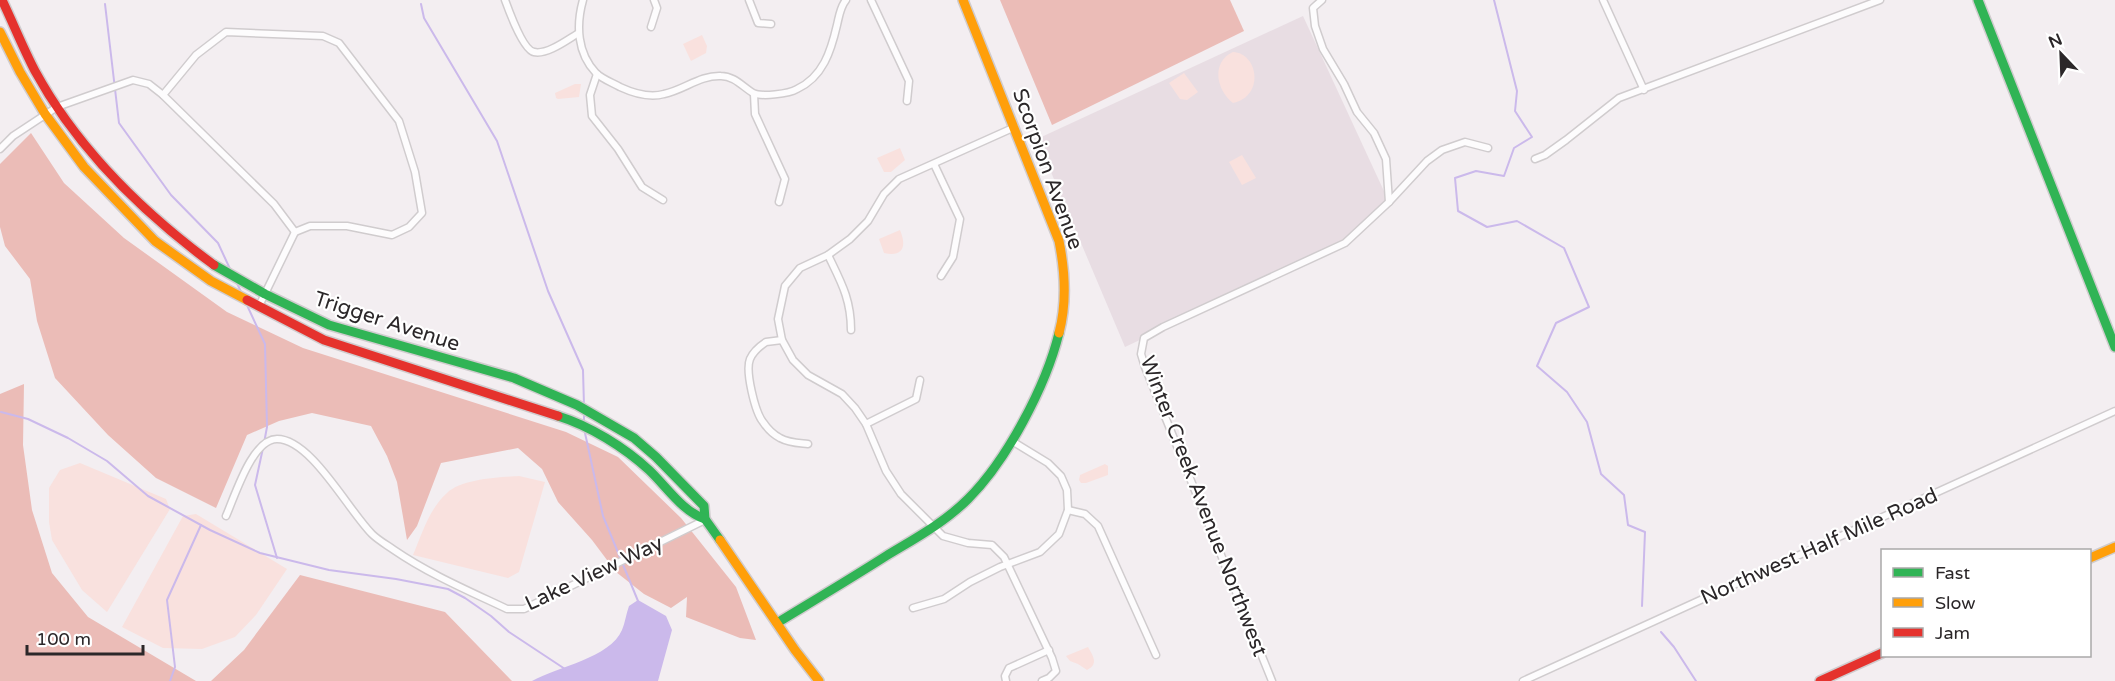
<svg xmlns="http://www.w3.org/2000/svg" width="2115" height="681" viewBox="0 0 2115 681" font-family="'Varela Round',sans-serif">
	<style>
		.built { fill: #e8dde3 }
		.green { fill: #f9e1de }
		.forest { fill: #ebbcb7 }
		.water { fill: #cbb9eb }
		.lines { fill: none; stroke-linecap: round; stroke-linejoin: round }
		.stream { stroke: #cbb9eb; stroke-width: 2 }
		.street-casing { stroke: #d0ccce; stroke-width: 9 }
		.fast-casing { stroke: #d0ccce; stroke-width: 12 }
		.slow-casing { stroke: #d0ccce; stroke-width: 12 }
		.jam-casing { stroke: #d0ccce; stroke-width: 12 }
		.street { stroke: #fdfcfd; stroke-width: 6 }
		.fast { stroke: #30b455; stroke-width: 9 }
		.slow { stroke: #ff9f0a; stroke-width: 9 }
		.jam { stroke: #e5322d; stroke-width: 9 }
		.labels { text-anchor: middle; stroke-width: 4.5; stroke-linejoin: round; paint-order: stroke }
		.street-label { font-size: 21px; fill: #2b2729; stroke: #fff }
	</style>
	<rect width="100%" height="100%" fill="#f3eef1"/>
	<polygon class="built" points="1303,16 1389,202 1345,243 1125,347 1037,139"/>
	<g class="green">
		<polygon points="702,35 707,46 706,53 691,61 683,44"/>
		<path d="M1233 52C1258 53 1265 96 1233 103 1216 90 1211 62 1233 52Z"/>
		<polygon points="1184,73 1198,92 1187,100 1180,99 1169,83"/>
		<polygon points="575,84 581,84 579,97 558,99 556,98 555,93"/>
		<polygon points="900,148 905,160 891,172 884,172 877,158"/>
		<polygon points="1242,155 1256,178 1242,185 1229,162"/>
		<path d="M900 230C907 247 903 257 884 253L879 239Z"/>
		<polygon points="80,463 166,499 170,509 107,612 82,590 52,540 49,522 49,488 60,470"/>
		<polygon points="1105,464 1108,466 1108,475 1086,483 1081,483 1079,480 1080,475"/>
		<path d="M519 476 545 482 519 572 508 578 413 555C422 534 429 509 447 493 461 479 500 477 519 476Z"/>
		<polygon points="196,514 287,569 256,615 235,637 202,649 163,648 122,627 183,516"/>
		<path d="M1088 647C1093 656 1099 664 1087 670L1078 664 1070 661 1066 656Z"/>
	</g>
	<g class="forest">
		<polygon points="1000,0 1230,0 1244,31 1052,125"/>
		<polygon points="31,133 64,183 124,238 227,312 303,348 566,432 618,457 681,518 736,587 756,640 740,638 686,617 687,597 671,608 644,594 616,572 592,540 558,502 542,469 518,448 441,463 417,526 407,540 397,482 387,456 371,426 312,413 279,421 247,435 216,508 156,478 108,435 55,378 37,321 30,279 5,246 0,227 0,164"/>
		<polygon points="24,384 23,445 32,510 52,573 88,617 196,681 0,681 0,394"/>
		<polygon points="300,575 445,612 512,681 211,681 244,650"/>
	</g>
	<path class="water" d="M638 600 666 616 672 630 658 681H532C557 667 610 658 622 630 625 623 626 614 629 606Z"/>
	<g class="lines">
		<g class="stream">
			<polyline points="1494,0 1517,91 1515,111 1532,137 1514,148 1504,176 1476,171 1455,178 1458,211 1487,227 1517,221 1564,248 1589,307 1556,323 1537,366 1567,392 1587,422 1601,474 1624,495 1628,525 1645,532 1642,606"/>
			<polyline points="105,4 119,123 171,195 218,243 231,271"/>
			<polyline points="421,4 424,18 497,141 548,291 583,370 584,406"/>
			<polyline points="236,281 241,292"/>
			<polyline points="246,303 265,344 267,427 264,443"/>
			<polyline points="1,412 28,419 68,438 107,461 148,496 210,530 260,553 329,570 396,579 448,589 465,598 491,616 509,632 565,669"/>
			<polyline points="584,412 584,424"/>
			<polyline points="585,433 603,516 638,601"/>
			<polyline points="263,448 255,485 277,558"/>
			<polyline points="1661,632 1674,647 1696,681"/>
			<polyline points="170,681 175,667 167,600 201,525"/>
		</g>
		<defs>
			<g id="street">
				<path d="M505 0C509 11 523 50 534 52 547 55 567 40 577 34"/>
				<path d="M583 0C576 25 577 53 596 73 602 79 613 83 620 87 633 93 650 98 664 94 684 90 700 75 721 76 734 76 742 86 753 93 761 97 789 94 797 89 823 77 831 51 837 25 839 17 840 7 846 0"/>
				<polyline points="749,0 758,23 771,24"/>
				<polyline points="871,0 909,81 907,101"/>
				<polyline points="1322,0 1313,8 1315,26 1323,49 1344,84 1357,112 1374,133 1386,159 1389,202"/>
				<polyline points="1603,0 1644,90"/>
				<polyline points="651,27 657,8 654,0"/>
				<polyline points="597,74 590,95 592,116 618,149 642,187 663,200"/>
				<polyline points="754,94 755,114 785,179 779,202"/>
				<polyline points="163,95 196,55 226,32 323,36 339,43 399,121 415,172 422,213 409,227 392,235 347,226 310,226 295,232"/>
				<polyline points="1015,127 899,179 884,194 868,221 850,239 828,255 800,268 785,286 778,319 782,340 793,360 808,375 842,394 855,408 866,424 886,471 901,494 943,536 968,543 992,545 1004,557 1052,658 1056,671 1049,678 1042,681"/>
				<polyline points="0,149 13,136 57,107 133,80 149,84 163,95 274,204 295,232"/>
				<polyline points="1535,159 1545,155 1566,140 1619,98 1880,0"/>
				<polyline points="934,164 960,219 953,257 941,276"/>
				<path d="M828 255C841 282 851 299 851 330"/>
				<polyline points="259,306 295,232"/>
				<path d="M782 340 766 342C760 346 753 352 750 359 745 371 755 412 763 422 767 428 774 435 780 438 789 443 799 443 808 444"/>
				<polyline points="866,424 916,399 920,380"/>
				<polyline points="1068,510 1085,514 1098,526 1156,655"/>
				<path d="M226 516C235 496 252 439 277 439 311 439 348 510 372 534 378 540 387 545 394 550 429 574 469 591 507 609H524L705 520"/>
				<polyline points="913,608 944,599 970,582 1000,567 1040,552 1059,534 1068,510 1067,490 1061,476 1048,463 1012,441"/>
				<polyline points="1006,681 1005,676 1009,668 1049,650"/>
				<polyline points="1272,681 1145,367 1141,354 1144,338 1163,327 1345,243 1389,202 1427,161 1442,150 1465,142 1488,148"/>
				<polyline points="1523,681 2115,411"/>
			</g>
			<g id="fast">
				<polyline points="1978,0 2115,347"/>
				<polyline points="214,265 265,294 329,325 514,378 577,405 634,438 656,457 704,506 705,519 720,540"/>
				<path d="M558 416C590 426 624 447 649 470 667 487 682 511 705 519"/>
				<path d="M777 623C813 601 850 579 886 556 914 539 944 523 968 499 1007 460 1046 386 1059 333"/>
			</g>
			<g id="slow">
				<path d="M963 0 1059 241C1065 271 1067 303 1059 333"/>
				<polyline points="0,32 20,72 45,114 84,167 155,241 211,281 247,300"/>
				<polyline points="720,540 795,650 819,681"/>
				<polyline points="2090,558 2115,547"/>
			</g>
			<g id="jam">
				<path d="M2 0C13 23 23 48 35 71 78 150 142 212 214 265"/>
				<polyline points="247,300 324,340 558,416"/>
				<polyline points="1820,681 1882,653"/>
			</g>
		</defs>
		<use href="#street" class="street-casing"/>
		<use href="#fast" class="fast-casing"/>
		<use href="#slow" class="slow-casing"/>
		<use href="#jam" class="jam-casing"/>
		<use href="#street" class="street"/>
		<use href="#fast" class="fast"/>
		<use href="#slow" class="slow"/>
		<use href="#jam" class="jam"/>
	</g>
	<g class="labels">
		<g class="street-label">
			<text transform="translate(1048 169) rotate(70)" y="7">Scorpion Avenue</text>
			<text transform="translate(387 321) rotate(18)" y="7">Trigger Avenue</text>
			<text transform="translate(1204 506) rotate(69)" y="7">Winter Creek Avenue Northwest</text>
			<text transform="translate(1819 546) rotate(-24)" y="7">Northwest Half Mile Road</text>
			<text transform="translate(594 573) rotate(-25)" y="7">Lake View Way</text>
		</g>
	</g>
	<rect x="1881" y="549" width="210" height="108" fill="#ffffff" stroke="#aaa9a9" stroke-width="1.5"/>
	<rect x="1893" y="568" width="30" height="9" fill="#30b455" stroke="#aaa9a9" stroke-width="1.5"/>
	<text x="1935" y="579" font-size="18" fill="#2b2729">Fast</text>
	<rect x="1893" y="598" width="30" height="9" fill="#ff9f0a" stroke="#aaa9a9" stroke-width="1.5"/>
	<text x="1935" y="609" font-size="18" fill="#2b2729">Slow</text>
	<rect x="1893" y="628" width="30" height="9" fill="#e5322d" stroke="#aaa9a9" stroke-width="1.5"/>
	<text x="1935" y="639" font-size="18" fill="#2b2729">Jam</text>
	<g transform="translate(2061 54) rotate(337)" stroke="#ffffff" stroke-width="4.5" paint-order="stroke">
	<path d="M0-4.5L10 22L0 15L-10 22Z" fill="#2b2729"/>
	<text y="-9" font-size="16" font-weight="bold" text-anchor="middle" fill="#2b2729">N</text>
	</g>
	<path d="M27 645v9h116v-9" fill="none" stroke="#2b2729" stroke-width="3"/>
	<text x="36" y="645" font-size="18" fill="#2b2729" stroke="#ffffff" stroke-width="4.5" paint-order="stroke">100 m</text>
</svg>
